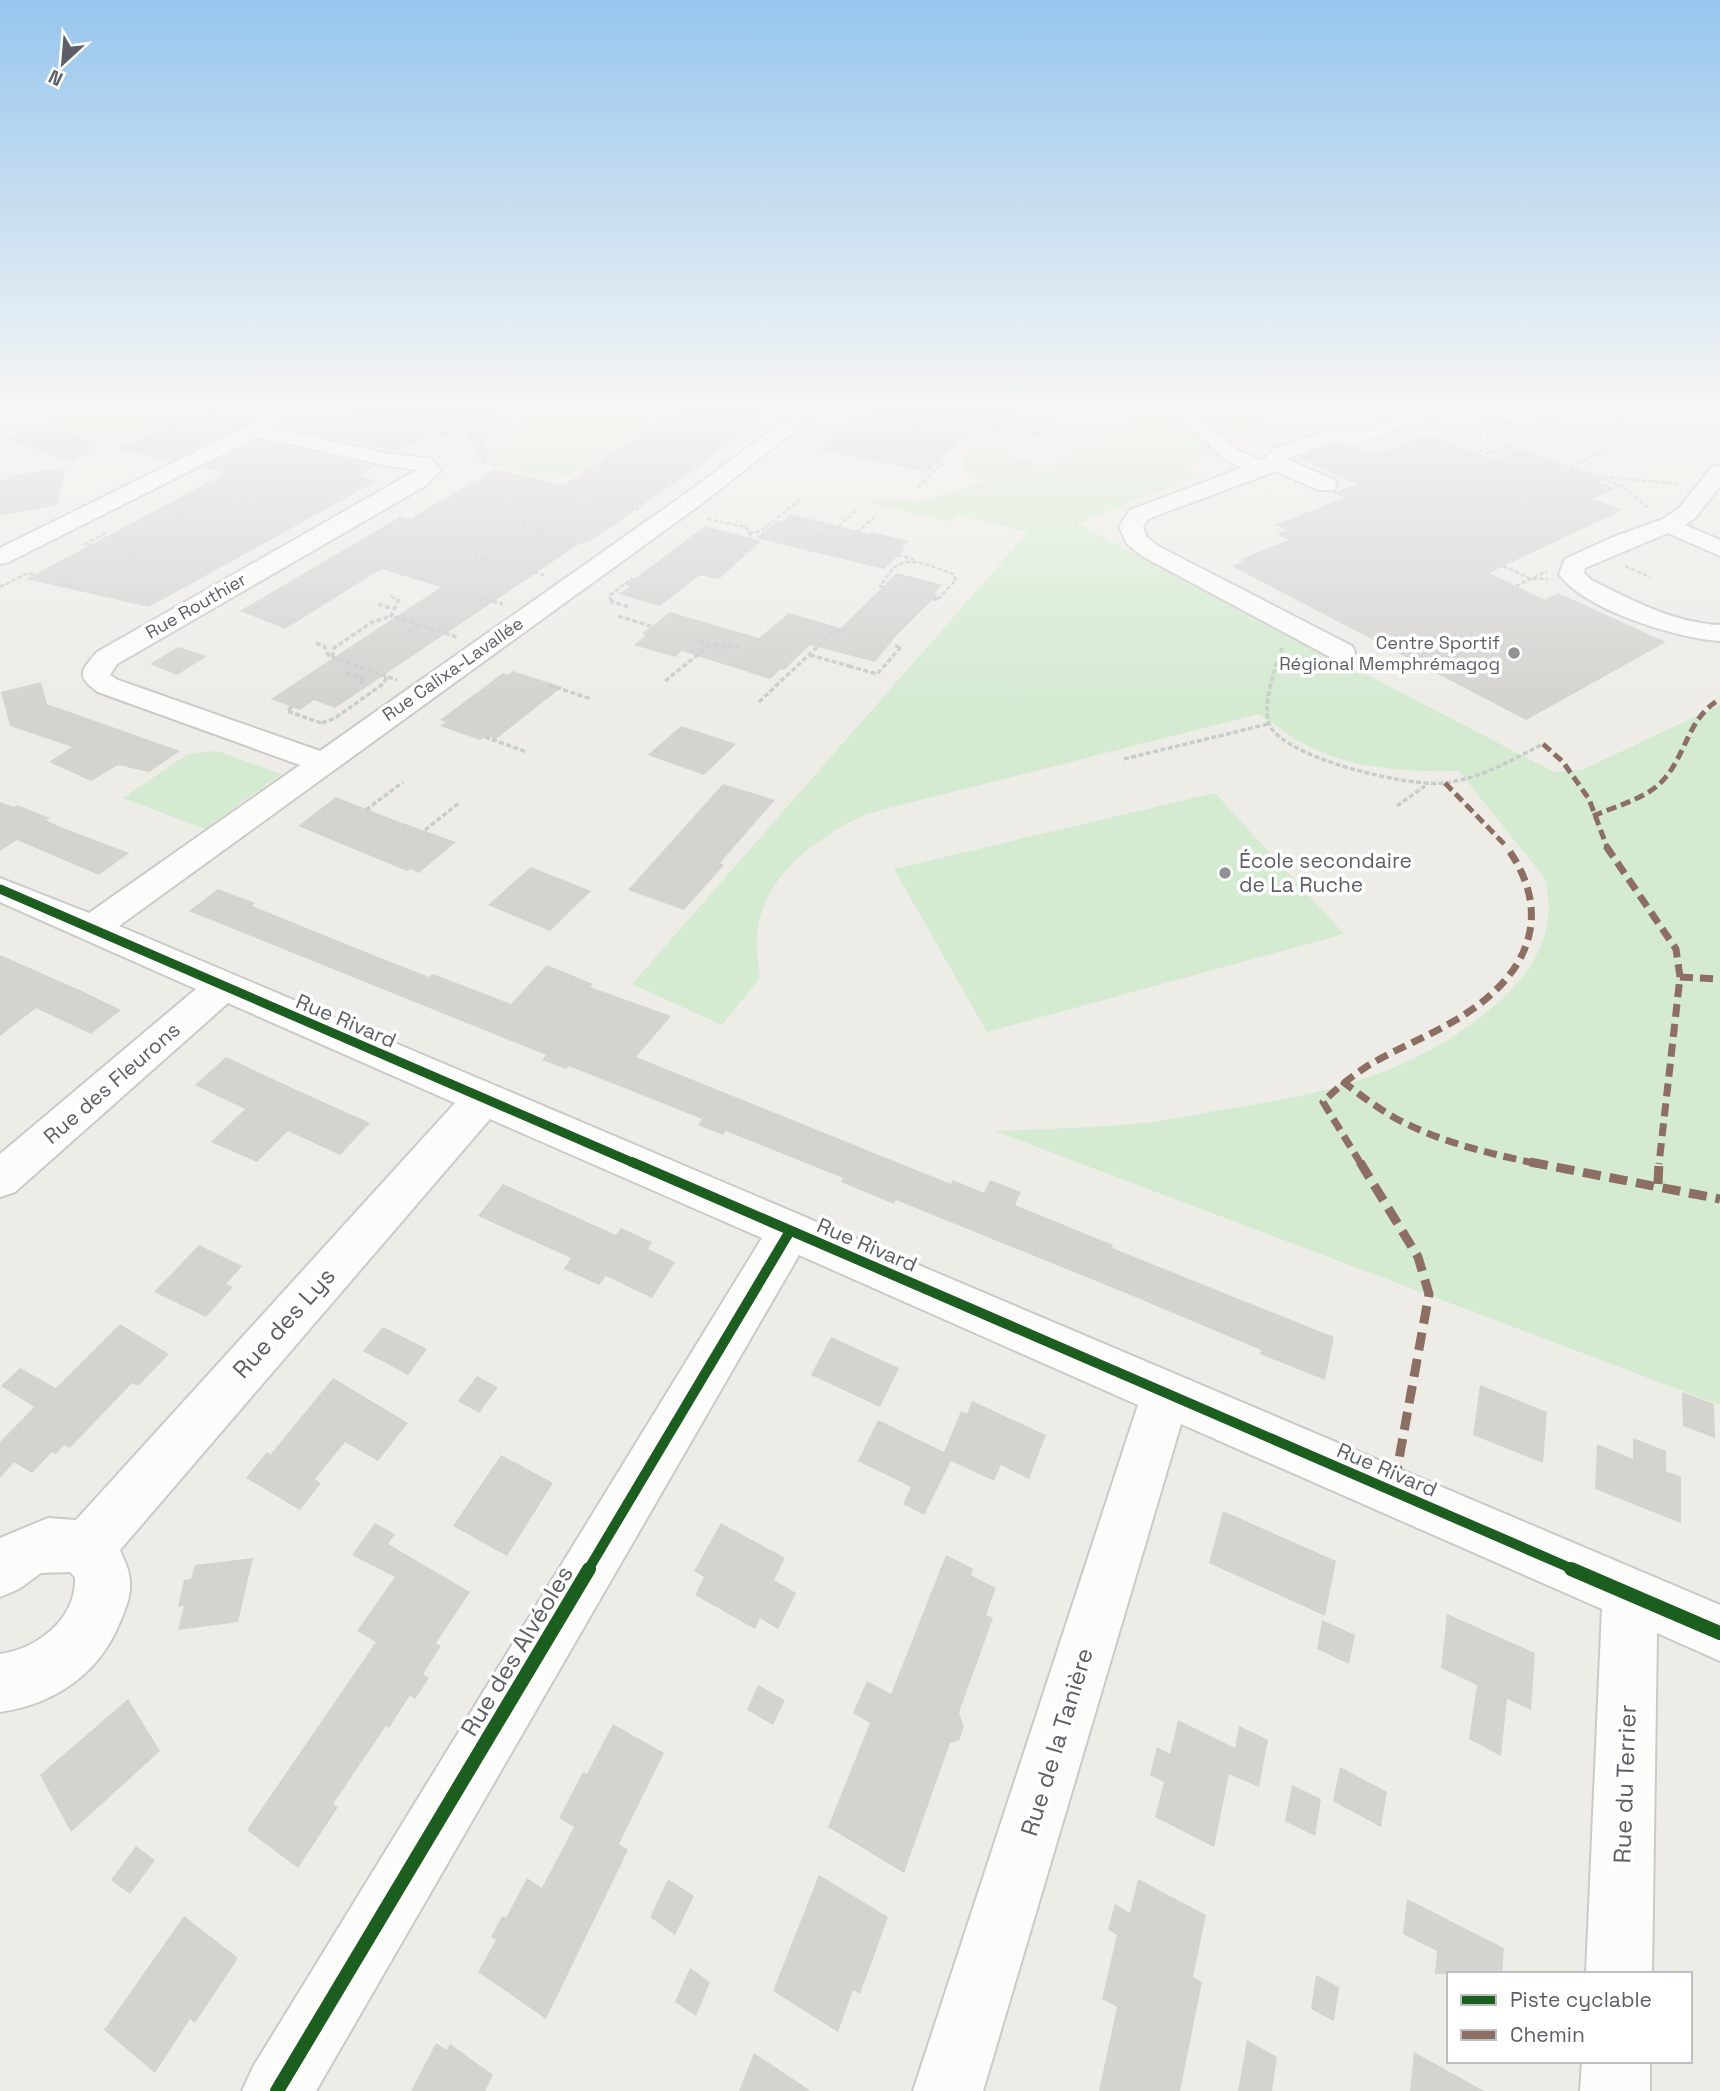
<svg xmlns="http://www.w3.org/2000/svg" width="1720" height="2091" viewBox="0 0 1720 2091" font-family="'Space Grotesk',sans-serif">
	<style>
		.green { fill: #d4ead1 }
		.building { fill: #d4d3d0 }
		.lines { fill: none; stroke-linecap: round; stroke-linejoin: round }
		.minor-casing { stroke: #cacac9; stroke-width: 4 }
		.path-far1 { stroke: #c9cdca; stroke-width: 2.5; stroke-dasharray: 4.5 2; stroke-linecap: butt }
		.path { stroke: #c9cdca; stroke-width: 3.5; stroke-dasharray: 5 2.5; stroke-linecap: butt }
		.minor { fill: #fcfcfb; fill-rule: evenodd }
		.quiet-far2 { stroke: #8d6e63; stroke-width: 5; stroke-dasharray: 10 5; stroke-linecap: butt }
		.quiet-far1 { stroke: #8d6e63; stroke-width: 7; stroke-dasharray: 13 7; stroke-linecap: butt }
		.quiet { stroke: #8d6e63; stroke-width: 9; stroke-dasharray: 18 9; stroke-linecap: butt }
		.cycleway-far2-casing { stroke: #fff; stroke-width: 13 }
		.cycleway-far1-casing { stroke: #fff; stroke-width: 15 }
		.cycleway-casing { stroke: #fff; stroke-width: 18 }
		.cycleway-far2 { stroke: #1b5e20; stroke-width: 9 }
		.cycleway-far1 { stroke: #1b5e20; stroke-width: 10 }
		.cycleway { stroke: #1b5e20; stroke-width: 14 }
		.poi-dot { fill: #8f9193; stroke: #fff; stroke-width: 2.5 }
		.labels { text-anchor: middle; stroke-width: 7; stroke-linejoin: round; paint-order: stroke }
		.far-street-label { font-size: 18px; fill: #5c6066; stroke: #fff }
		.far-poi-label { font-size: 18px; fill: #5c6066; stroke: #fff; text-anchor: end }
		.poi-label { font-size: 21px; fill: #5c6066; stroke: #fff; text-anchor: start }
		.street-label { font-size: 21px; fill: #5c6066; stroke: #fff }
		.near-street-label { font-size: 24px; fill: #5c6066; stroke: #fff }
	</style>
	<rect width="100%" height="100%" fill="#edece7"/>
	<g class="green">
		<polygon points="37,408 76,408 83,412 157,408 176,413 204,413 169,430 147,427 133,439 115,445 20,414"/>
		<polygon points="484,408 609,408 659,417 570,477 556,473 547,478 469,460 518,426 519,422 509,412 481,415"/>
		<path d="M1138 408H1167L1217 454 1184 467 1200 475 1077 524 1554 772 1582 770 1720 705V1405L995 1131C1044 1129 1094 1128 1143 1123 1171 1121 1199 1113 1227 1109 1334 1092 1419 1073 1502 999 1537 967 1559 924 1544 877L1459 771C1404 772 1344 769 1295 739 1283 731 1271 722 1259 714L866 814C814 839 755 880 757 946 757 956 759 968 760 978L722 1025 632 984 1028 532 957 515 951 522 866 502 876 499 919 502 984 482 974 478 963 468C963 443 999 444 1015 447L1007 456 1046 467 1127 419Z"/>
		<path d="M1195 408H1353C1329 416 1337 412 1316 409 1298 406 1251 426 1241 442Z"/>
		<polygon points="217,751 281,774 205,829 123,798 188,754"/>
		<polygon points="1215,793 1344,934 987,1032 894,869"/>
	</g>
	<g class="building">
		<polygon points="211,408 240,414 256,409 269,412 171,461 115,449"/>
		<polygon points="351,408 508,408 488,419 511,423 485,440 487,470 465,432 453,438 429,433 397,452 282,427 299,419 322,423"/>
		<polygon points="682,408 774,408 694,470 590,541 579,544 335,708 314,700 300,710 271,699 441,587 381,569 285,629 240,611 401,516 410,519 495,469 563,485"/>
		<polygon points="868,408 1017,408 1058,417 1039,437 995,430 990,435 969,432 927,472 817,449"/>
		<polygon points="38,425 74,435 101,444 72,462 3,438"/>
		<polygon points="1429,434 1494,460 1519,450 1537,454 1605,480 1600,482 1616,488 1593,499 1623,510 1489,573 1545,600 1558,593 1666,642 1526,720 1232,566 1243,562 1239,560 1289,540 1277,534 1287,530 1275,525 1344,498 1334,493 1357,484 1298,458 1332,444 1349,449 1356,447 1374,455"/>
		<polygon points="257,440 374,466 359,475 377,481 149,607 26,579 226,473 202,468"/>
		<polygon points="65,468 58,505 0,516 0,482 12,475"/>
		<polygon points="791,514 869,534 871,532 909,541 901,549 904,550 884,569 756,538 779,520 783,521"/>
		<polygon points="705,526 761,541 719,579 700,575 660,606 619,594 630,586 626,585"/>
		<polygon points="897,573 942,585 934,593 938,594 895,637 875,662 810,645 784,670 781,669 770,679 682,651 675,657 634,645 646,635 642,634 670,612 759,638 789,613 841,628"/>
		<polygon points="178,647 207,656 177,675 150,664"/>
		<polygon points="513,671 562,687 496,739 486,736 480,740 440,726 446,722 440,720 503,673 508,675"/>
		<polygon points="41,682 47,704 180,751 149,772 118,765 91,781 49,762 72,747 10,726 1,692"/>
		<polygon points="681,726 736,744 704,775 648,755"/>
		<polygon points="723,784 775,800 720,863 724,865 684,910 628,890"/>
		<polygon points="336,797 394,820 456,842 419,873 410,869 407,871 298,826"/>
		<polygon points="0,802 14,807 17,805 50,818 46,820 58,826 129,853 99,875 17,840 0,851"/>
		<polygon points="531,867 591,891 550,931 488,905"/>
		<polygon points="218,889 255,903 252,906 378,957 429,977 433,974 511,1004 547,965 593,984 590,987 671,1016 636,1057 951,1184 953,1180 984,1193 990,1180 1021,1192 1015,1205 1113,1245 1112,1248 1334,1337 1325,1380 1260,1354 1261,1350 1133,1296 896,1200 894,1204 841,1182 843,1178 726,1131 723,1135 698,1125 702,1119 569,1066 566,1069 542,1060 546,1055 189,911"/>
		<polygon points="0,955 82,991 121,1010 91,1034 36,1008 0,1036"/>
		<polygon points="226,1057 292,1088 370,1123 340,1155 288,1131 257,1162 211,1142 245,1109 195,1085"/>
		<polygon points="503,1184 616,1235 621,1228 652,1242 648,1249 675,1262 652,1298 606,1276 599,1285 564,1269 571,1258 478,1216"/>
		<polygon points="199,1245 242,1266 226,1284 233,1287 206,1317 154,1292"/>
		<polygon points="120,1324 169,1354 138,1386 132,1383 70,1448 64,1445 56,1454 52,1452 32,1473 14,1462 0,1478 0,1442 34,1407 1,1386 20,1368 56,1388"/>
		<polygon points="383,1327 427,1349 408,1375 363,1351"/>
		<polygon points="831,1337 899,1368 880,1407 811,1375"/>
		<polygon points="477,1376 498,1387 479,1413 458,1401"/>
		<polygon points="333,1378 408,1423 378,1461 345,1442 315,1479 321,1483 300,1510 246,1478 267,1452 271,1454"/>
		<polygon points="1480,1385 1547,1412 1543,1463 1473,1435"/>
		<polygon points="1682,1392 1714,1404 1715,1438 1683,1426"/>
		<polygon points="972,1401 1046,1435 1029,1479 1001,1465 994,1481 951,1461 924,1515 903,1504 911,1487 858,1461 878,1420 944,1452 961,1411 967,1414"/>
		<polygon points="1633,1438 1666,1451 1666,1471 1681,1477 1681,1523 1595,1489 1597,1444 1633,1459"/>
		<polygon points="501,1455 553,1483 507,1556 453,1526"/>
		<polygon points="1223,1511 1336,1561 1325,1616 1209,1563"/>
		<polygon points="375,1523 395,1534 388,1544 470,1592 436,1643 441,1646 423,1674 429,1678 415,1699 410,1695 389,1728 386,1726 333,1804 338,1807 298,1868 247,1830 376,1642 357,1631 395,1577 352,1555"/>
		<polygon points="721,1523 785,1558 774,1580 796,1593 778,1629 760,1618 755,1629 695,1595 704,1577 694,1571"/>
		<polygon points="946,1555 973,1569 971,1575 996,1588 986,1615 993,1618 959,1712 964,1727 959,1740 950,1743 904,1873 828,1827 870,1723 853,1713 867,1681 891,1694"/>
		<polygon points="253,1558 238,1622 178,1630 184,1606 178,1607 184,1580 191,1579 195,1565"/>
		<polygon points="1447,1614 1535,1653 1531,1710 1507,1699 1501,1756 1469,1739 1477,1685 1441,1668"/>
		<polygon points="1322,1620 1355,1635 1349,1664 1317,1649"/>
		<polygon points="758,1685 785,1700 773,1725 747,1710"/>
		<polygon points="128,1699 160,1751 71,1832 40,1775"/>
		<polygon points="1178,1720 1235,1748 1239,1726 1268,1740 1259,1787 1229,1774 1214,1847 1155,1817 1164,1782 1150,1775 1157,1747 1170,1754"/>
		<polygon points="613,1724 664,1753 619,1844 628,1850 546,2019 478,1972 496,1940 491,1937 502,1916 506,1918 527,1878 542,1888 574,1827 559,1818 583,1772 587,1774"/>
		<polygon points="1340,1767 1387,1792 1381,1827 1333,1801"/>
		<polygon points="1292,1785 1321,1799 1315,1836 1285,1821"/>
		<polygon points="136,1846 155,1860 130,1894 111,1880"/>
		<polygon points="819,1875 888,1917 860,1994 853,1990 838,2032 773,1991"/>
		<polygon points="668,1879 694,1896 675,1935 650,1917"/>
		<polygon points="1138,1879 1206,1915 1193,1977 1202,1982 1180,2091 1099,2091 1117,2007 1102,1999 1117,1935 1108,1929 1115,1904 1130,1913"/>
		<polygon points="1407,1899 1504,1948 1502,1974 1435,1974 1437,1951 1403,1934"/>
		<polygon points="184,1916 238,1958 195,2023 190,2019 155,2073 104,2030"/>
		<polygon points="690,1968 710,1982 696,2016 675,2002"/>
		<polygon points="1316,1975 1339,1987 1334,2021 1311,2009"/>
		<polygon points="1247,2040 1277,2057 1272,2091 1238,2091"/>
		<polygon points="436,2043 447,2050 450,2044 493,2075 485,2091 411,2091"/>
		<polygon points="1414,2052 1484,2091 1410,2091"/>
		<polygon points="754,2053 811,2091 739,2091"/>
	</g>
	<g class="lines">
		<defs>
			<g id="minor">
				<path d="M284 408H309L306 412 274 428 384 453 431 459 441 470 425 486 117 664 110 675 118 680 320 751 688 492 802 408H824L704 502 119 926 1720 1605V1661L1657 1633 1652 1974H1586L1602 1609 1181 1424 983 2091H913L1138 1405 799 1255 316 2091H242L253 2067 762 1238 490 1119 120 1550C123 1558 128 1566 129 1575 133 1591 126 1608 120 1622 99 1674 55 1704 0 1712V1654C38 1649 77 1618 75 1577L70 1572 41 1573 19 1589 0 1597V1538L48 1518 76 1520 455 1103 228 1003 15 1192 0 1197V1154L196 989 0 902V878L89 913 300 765 98 692C75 676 81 671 97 652L417 470 384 465 257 437 9 562 0 564V548Z"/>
				<polygon points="1167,408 1189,408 1238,450 1262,461 1274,449 1323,431 1360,430 1423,408 1451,408 1448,412 1357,444 1350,446 1332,441 1287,459 1334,480 1337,485 1334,490 1318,490 1276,471 1153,517 1147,520 1143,527 1146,536 1158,546 1352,646 1355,652 1352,658 1342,660 1332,658 1142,556 1127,544 1119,527 1130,510 1242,468 1224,458"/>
				<path d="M1467 408H1571C1557 426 1481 426 1467 408Z"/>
				<path d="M1720 465V486L1695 518 1685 525 1720 540V556L1668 533 1585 568 1584 573 1591 580C1632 600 1673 623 1720 625V641C1678 639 1583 609 1559 574L1565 559 1613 537 1663 519 1679 508 1712 467Z"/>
				<polygon points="1582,2061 1650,2061 1650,2091 1580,2091"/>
			</g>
		</defs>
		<use href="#minor" class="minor-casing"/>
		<g class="path-far1">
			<polyline points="896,408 911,410"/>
			<polyline points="1030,412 1034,408"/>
			<polyline points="872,425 893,408"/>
			<polyline points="1454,425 1535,455"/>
			<polyline points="1045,427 1076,433"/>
			<polyline points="663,433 679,436"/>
			<polyline points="912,433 951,408"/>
			<polyline points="813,434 826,437"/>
			<polyline points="1620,445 1611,432 1611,425 1646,408"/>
			<polyline points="1480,450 1490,454 1510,446"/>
			<polyline points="1571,466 1654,429 1664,429"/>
			<polyline points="1570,467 1622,486 1649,509"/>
			<polyline points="615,468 640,475"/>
			<polyline points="1603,477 1681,484"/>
			<polyline points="918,487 942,464 937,463"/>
			<polyline points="226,494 239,497"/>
			<polyline points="575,494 597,499"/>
			<polyline points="629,508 639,510"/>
			<polyline points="179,519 190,521"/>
			<polyline points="707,519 746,527 751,537 737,548 727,549"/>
			<polyline points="523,527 550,534"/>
			<polyline points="749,533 761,531 803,497"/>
			<polyline points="816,536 826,537 857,510"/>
			<polyline points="826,537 851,543"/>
			<polyline points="851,543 852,536 877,515"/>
			<polyline points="92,545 85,544 106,533"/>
			<polyline points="119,552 129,554"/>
			<polyline points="467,553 500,563"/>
			<polyline points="898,555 914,559 911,562"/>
			<polyline points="1503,566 1531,579 1548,579"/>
			<polyline points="1625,566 1650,577"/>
			<polyline points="534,572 546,576"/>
			<polyline points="62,583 74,586"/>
			<polyline points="1516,586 1547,571"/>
			<polyline points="0,587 28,573 36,575"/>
			<path d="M883 587 880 586C886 579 890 569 898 565 914 556 938 569 953 574L956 580 937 600 933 599"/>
			<polyline points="467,594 491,601"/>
			<polyline points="391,596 398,601"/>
			<polyline points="611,601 609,596 633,578"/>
		</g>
		<g class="path">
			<polyline points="399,599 391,616 457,637"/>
			<polyline points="485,599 503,604"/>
			<polyline points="611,599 612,602 630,607"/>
			<polyline points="933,599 938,599"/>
			<polyline points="378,604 393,609"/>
			<polyline points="618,616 651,626"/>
			<polyline points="408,632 419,625"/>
			<polyline points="699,641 712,645 743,647"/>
			<polyline points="316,643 324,646 329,656 397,680"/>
			<path d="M1282 648C1275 665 1261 710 1270 726 1288 759 1408 787 1444 783 1479 779 1512 760 1543 744"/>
			<polyline points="810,655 849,666 847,669"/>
			<polyline points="332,657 334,648 372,622 391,616"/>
			<polyline points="849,666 877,674 901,647 895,646"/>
			<polyline points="346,673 365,680 360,683"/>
			<polyline points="665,681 711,644"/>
			<polyline points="549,685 591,699"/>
			<polyline points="759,702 835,630 843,632"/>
			<polyline points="292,707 287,711 324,724"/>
			<polyline points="322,723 335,718 383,684 387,677"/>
			<polyline points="485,737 527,752"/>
			<polyline points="1124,759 1268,724"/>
			<polyline points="1397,806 1425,786"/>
			<polyline points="366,810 403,782"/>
			<polyline points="425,830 459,803"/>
		</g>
		<use href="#minor" class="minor"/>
		<g class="quiet-far2">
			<polyline points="1543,744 1563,762 1589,799 1607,847"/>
			<polyline points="1445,783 1507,847"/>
			<path d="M1593 816C1616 806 1649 798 1665 778 1687 752 1688 718 1720 699"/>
		</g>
		<g class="quiet-far1">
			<polyline points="1606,846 1676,949 1680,977 1659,1164"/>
			<polyline points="1680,977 1720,979"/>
			<path d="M1342 1081C1359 1094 1376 1107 1395 1118 1439 1142 1491 1154 1539 1164"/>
			<path d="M1361 1164 1323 1102C1337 1088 1352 1076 1369 1065 1396 1049 1427 1037 1454 1021 1525 980 1558 918 1506 846"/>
		</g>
		<g class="quiet">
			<polyline points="1360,1162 1418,1257 1429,1294 1393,1492"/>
			<polyline points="1530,1162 1720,1199"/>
			<polyline points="1658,1184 1659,1162"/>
		</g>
		<defs>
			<polyline id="cycleway-far2" points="0,889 636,1164"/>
			<g id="cycleway-far1">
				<polyline points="632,1162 1575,1570"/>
				<polyline points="588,1570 790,1231"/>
			</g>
			<g id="cycleway">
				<polyline points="1571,1569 1720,1633"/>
				<polyline points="277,2091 589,1569"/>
			</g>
		</defs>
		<use href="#cycleway-far2" class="cycleway-far2-casing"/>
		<use href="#cycleway-far1" class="cycleway-far1-casing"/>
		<use href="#cycleway" class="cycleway-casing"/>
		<use href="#cycleway-far2" class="cycleway-far2"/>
		<use href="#cycleway-far1" class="cycleway-far1"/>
		<use href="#cycleway" class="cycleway"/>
	</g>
	<linearGradient id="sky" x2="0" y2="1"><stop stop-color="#96c5ee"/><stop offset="0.58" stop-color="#f7f6f4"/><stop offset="1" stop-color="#f7f6f4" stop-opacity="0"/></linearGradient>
	<rect width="1720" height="700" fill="url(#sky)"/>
	<g class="poi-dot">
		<circle cx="1514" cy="653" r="7"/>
		<circle cx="1225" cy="873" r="7"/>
	</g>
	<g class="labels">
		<g class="far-street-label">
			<text transform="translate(196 606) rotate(-30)" y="6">Rue Routhier</text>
			<text transform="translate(453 669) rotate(-35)" y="6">Rue Calixa-Lavallée</text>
		</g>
		<g class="far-poi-label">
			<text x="1500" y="649">Centre Sportif<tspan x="1500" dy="21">Régional Memphrémagog</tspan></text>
		</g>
		<g class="poi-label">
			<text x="1239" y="868">École secondaire<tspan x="1239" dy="24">de La Ruche</tspan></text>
		</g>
		<g class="street-label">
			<text transform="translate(346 1021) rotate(23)" y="7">Rue Rivard</text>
			<text transform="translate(112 1083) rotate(-41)" y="7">Rue des Fleurons</text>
			<text transform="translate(867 1245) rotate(23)" y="7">Rue Rivard</text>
			<text transform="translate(1387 1470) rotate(23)" y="7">Rue Rivard</text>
		</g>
		<g class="near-street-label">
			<text transform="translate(284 1323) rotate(-48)" y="8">Rue des Lys</text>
			<text transform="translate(517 1651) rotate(-59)" y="8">Rue des Alvéoles</text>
			<text transform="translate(1057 1742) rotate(-73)" y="8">Rue de la Tanière</text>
			<text transform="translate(1625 1784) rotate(-88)" y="8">Rue du Terrier</text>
		</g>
	</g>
	<rect x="1447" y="1972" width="245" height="91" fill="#ffffff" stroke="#bebfc2" stroke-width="2"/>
	<rect x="1461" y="1995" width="35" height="10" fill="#1b5e20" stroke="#bebfc2" stroke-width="2"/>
	<text x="1510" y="2007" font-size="21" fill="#5c6066">Piste cyclable</text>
	<rect x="1461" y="2030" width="35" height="10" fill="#8d6e63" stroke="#bebfc2" stroke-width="2"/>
	<text x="1510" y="2042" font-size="21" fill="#5c6066">Chemin</text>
	<g transform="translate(63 63) rotate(206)" stroke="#ffffff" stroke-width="5" paint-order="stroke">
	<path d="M0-5L12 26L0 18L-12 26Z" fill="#5c6066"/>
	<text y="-10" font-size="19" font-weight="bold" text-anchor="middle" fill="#5c6066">N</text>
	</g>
</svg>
